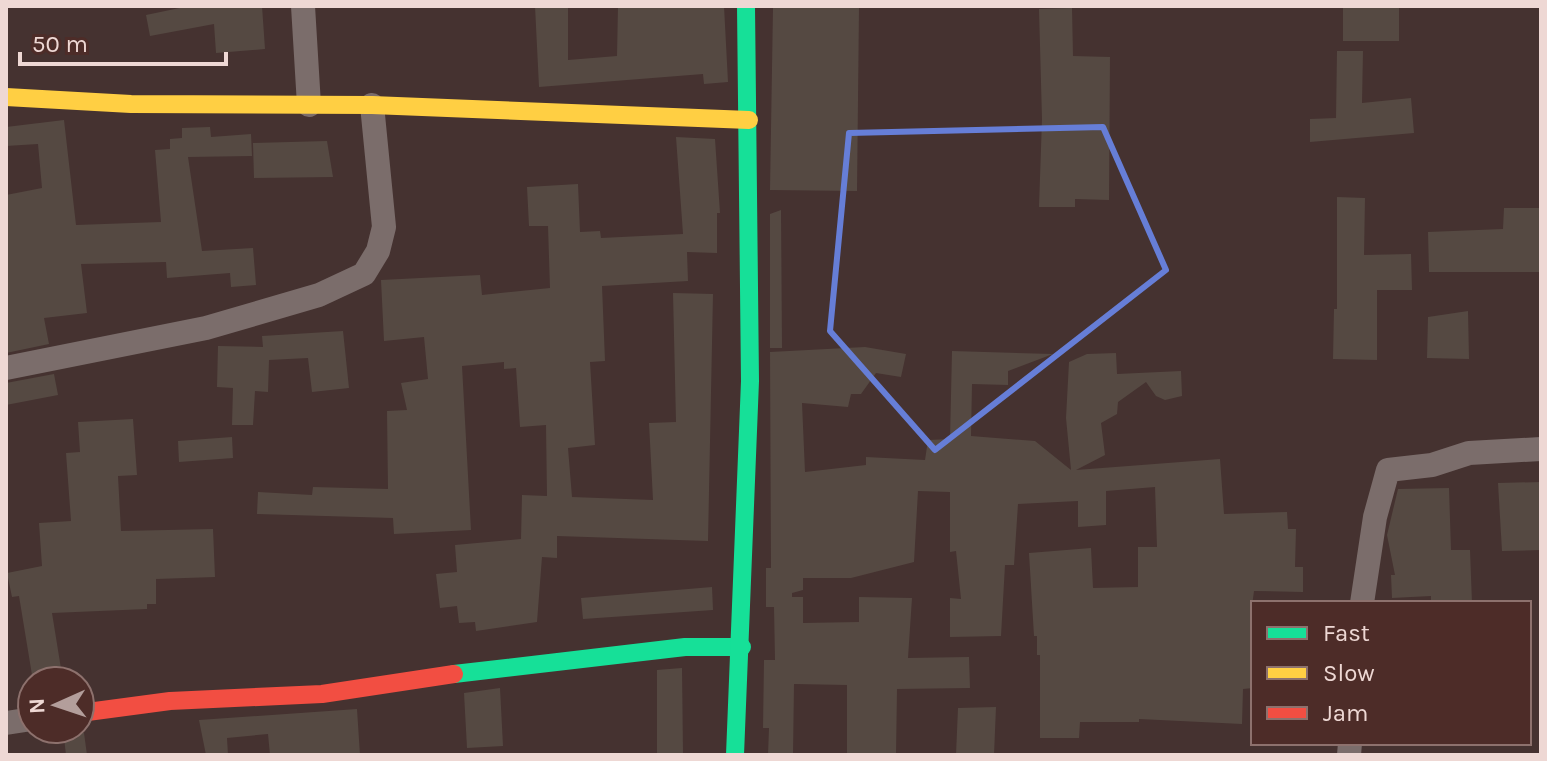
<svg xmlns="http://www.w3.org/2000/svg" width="1547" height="761" viewBox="0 0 1547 761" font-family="Karla,sans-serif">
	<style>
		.building { fill: #554942 }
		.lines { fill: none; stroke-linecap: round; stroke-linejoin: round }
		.street { stroke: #7b6d6b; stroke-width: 24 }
		.fast { stroke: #16e098; stroke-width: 18 }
		.slow { stroke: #ffcf43; stroke-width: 18 }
		.jam { stroke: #f24e42; stroke-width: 18 }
		.marked { fill: none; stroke: #667ed7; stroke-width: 6; stroke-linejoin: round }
	</style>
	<rect width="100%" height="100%" fill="#453230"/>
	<g class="building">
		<polygon points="189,6 262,6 265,49 216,53 214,24 150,36 146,15"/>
		<polygon points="535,6 568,6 568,60 617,56 618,6 724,6 728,82 704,84 703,74 539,87"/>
		<rect x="1343" y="6" width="56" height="35"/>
		<polygon points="859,7 857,191 770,190 773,8"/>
		<polygon points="1072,8 1073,56 1110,57 1109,200 1075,199 1075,207 1039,207 1042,119 1039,9"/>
		<polygon points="1337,51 1363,51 1362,103 1411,98 1414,133 1310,142 1310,119 1336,118"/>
		<polygon points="64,120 76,225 161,222 155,150 170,149 170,139 182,138 182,128 210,127 211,137 251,134 252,156 188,157 202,251 253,248 256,285 231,287 230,273 167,278 166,262 81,264 87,313 44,318 49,344 6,353 6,195 42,188 38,144 6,146 6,127"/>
		<polygon points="676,137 715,139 720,213 717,213 717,253 687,252 688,281 602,286 605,361 590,362 595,445 568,448 572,497 653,500 649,423 676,422 673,293 713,294 708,541 557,536 557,558 542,557 537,622 476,631 475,622 459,623 457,606 440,608 436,574 457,572 455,545 521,539 522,495 547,496 546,425 520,427 516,368 504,369 504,362 462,366 471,530 394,534 393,518 257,514 258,492 312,495 313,487 388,489 387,411 407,410 401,383 428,379 424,337 384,341 381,280 480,275 482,295 550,288 548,226 529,226 527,187 578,184 580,232 600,231 601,238 683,234"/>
		<polygon points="327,141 333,177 254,178 253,143"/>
		<polygon points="1337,197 1365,198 1364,255 1411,254 1412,290 1377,290 1377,360 1333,359 1334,309 1337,309"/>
		<polygon points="1504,208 1541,208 1541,272 1429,272 1428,232 1503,229"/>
		<polygon points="781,210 782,348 770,348 770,214"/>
		<polygon points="1468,311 1469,359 1427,358 1428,317"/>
		<polygon points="343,331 349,388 312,392 308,358 269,360 268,392 255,391 253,425 232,425 233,388 217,387 218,346 263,347 262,336"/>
		<polygon points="865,347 906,354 901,377 876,373 861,394 851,394 848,407 802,403 805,472 866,465 866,457 925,460 928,440 950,439 952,351 1053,354 1008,371 1008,385 972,384 971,436 1035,441 1071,470 1066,418 1069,362 1087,354 1116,353 1117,374 1181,371 1182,396 1165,400 1156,396 1146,382 1118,402 1117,414 1101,423 1105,455 1076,470 1220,459 1224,514 1287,512 1288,529 1296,529 1295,567 1303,567 1303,592 1254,591 1250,621 1253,688 1243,689 1242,724 1139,719 1139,722 1080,722 1079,738 1040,738 1040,655 1037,655 1037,636 1034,636 1029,553 1091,548 1093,588 1138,587 1138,547 1157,547 1155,487 1106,491 1106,525 1078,527 1078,501 1018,504 1014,565 1005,565 1001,636 950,637 950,598 961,599 956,551 950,552 950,492 918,491 914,562 851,578 803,578 803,590 792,593 792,597 803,597 803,623 859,622 859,597 912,598 908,658 969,657 970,688 897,689 896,755 847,755 847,685 794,684 793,755 768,755 769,728 763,728 764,660 775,660 774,607 766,607 766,568 771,568 770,352"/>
		<polygon points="54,374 58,395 6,405 6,383"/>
		<polygon points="133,419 137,475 118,476 121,531 213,529 215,577 156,579 156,604 147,604 147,609 52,613 63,681 33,681 19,596 12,597 7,573 42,566 39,523 71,521 66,453 80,452 78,422"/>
		<polygon points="232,437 233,458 179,462 178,441"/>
		<polygon points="1541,482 1541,550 1502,551 1498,483"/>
		<polygon points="1449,488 1451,550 1470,550 1472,603 1431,603 1431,596 1392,598 1391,575 1395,575 1387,535 1398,489"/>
		<polygon points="712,587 713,610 583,619 581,598"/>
		<polygon points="682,668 683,755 657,755 657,670"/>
		<polygon points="500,688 503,746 467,748 464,693"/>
		<polygon points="996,707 994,755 956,755 958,708"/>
		<polygon points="357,709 360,755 270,755 268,734 227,738 228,755 206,755 199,720"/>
		<polygon points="63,729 84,733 87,755 66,755"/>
	</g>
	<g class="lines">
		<g class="street">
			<polyline points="303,6 309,105"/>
			<polyline points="6,368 206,328 319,295 364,274 378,251 384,227 372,105"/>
			<polyline points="1362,603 1375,517 1388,470 1432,465 1469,453 1541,449"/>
			<polyline points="6,723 32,719"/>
			<polyline points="1349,755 1350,743"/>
		</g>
		<g class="fast">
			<polyline points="454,674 685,647 742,647"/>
			<polyline points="735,755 750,381 746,6"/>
		</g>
		<polyline class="slow" points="6,97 131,104 372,105 749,120"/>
		<polyline class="jam" points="80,713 170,701 322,694 454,674"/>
	</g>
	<path class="marked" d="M1103 127 1166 270 935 450 830 331 849 133Z"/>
	<rect width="1547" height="761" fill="none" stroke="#eed8d4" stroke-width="16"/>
	<rect x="1251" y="601" width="280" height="144" fill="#4d2c28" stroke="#8d716d" stroke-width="2"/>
	<rect x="1267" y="627" width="40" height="12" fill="#16e098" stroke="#8d716d" stroke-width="2"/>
	<text x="1323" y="641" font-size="24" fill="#eed8d4">Fast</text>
	<rect x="1267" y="667" width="40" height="12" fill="#ffcf43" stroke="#8d716d" stroke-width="2"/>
	<text x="1323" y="681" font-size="24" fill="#eed8d4">Slow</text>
	<rect x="1267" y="707" width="40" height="12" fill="#f24e42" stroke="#8d716d" stroke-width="2"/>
	<text x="1323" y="721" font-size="24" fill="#eed8d4">Jam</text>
	<g transform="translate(56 705) rotate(267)"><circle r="38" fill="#4d2c28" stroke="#8d716d" stroke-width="2"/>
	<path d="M0-6L14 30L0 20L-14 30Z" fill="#b39e9b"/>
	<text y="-12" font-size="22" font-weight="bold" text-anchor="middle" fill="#eed8d4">N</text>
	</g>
	<path d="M20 52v12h206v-12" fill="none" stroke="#eed8d4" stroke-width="4"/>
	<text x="32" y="52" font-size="24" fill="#eed8d4" stroke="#4d2c28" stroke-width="6" paint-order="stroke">50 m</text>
</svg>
